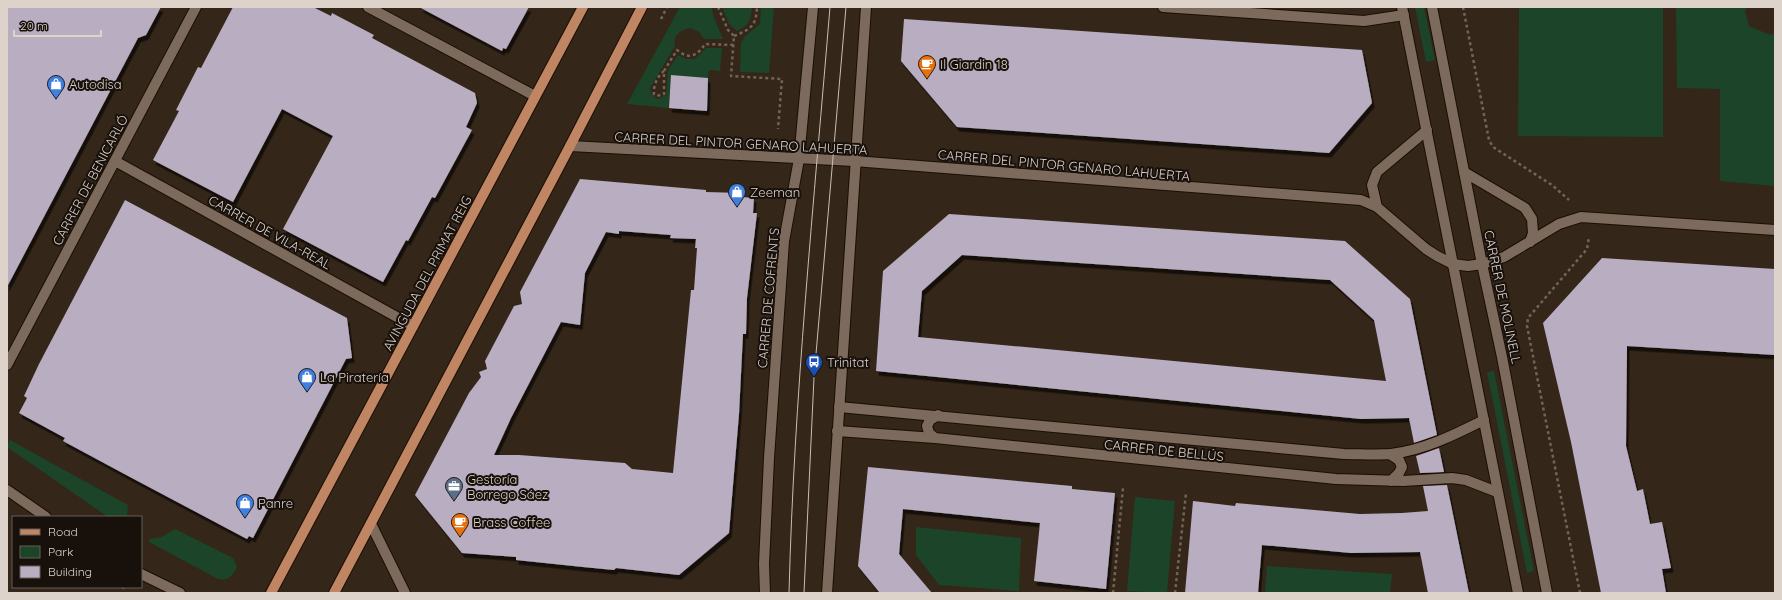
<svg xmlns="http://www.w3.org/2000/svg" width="1782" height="600" viewBox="0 0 1782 600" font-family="Quicksand,sans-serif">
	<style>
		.green { fill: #1c4428 }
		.building { fill: #b9adc1; fill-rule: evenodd; filter: url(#shadow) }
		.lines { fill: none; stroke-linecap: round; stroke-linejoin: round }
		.minor-casing { stroke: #1c0e04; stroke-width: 12 }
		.major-casing { stroke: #1c0e04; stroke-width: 12 }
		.path { stroke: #716459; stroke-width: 2.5; stroke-dasharray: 3 3; stroke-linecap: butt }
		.minor { stroke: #7c6a5c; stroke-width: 10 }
		.major { stroke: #c08563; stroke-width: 10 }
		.tram { stroke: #c9beb6; stroke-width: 1 }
		.labels { text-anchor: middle; stroke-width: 4; stroke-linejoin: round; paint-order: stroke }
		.poi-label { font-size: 13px; fill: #ddd3cb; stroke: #17100b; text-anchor: start }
		.street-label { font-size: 13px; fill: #ddd3cb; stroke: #17100b }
	</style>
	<defs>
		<filter id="shadow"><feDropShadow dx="2.5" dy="4.5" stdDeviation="0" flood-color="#0009"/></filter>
	</defs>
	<rect width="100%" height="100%" fill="#342619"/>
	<g class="green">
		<path d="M680 7H712L713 15 723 39H704L699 32 690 28C681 30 673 34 675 46L650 88 652 94 657 99 666 95 668 70 678 55 686 59H695L706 48H722L720 71 709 70 708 78 671 76 669 108 627 104Z"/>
		<path d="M722 7H752C751 19 749 26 737 31L729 24Z"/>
		<polygon points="761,7 774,7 769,73 740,72 741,43 745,36 760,24"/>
		<polygon points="1415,7 1424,7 1435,60 1426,62"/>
		<polygon points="1519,7 1663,7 1663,137 1518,136"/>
		<polygon points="1676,7 1747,7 1745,11 1749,26 1770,35 1775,33 1775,186 1720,181 1720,89 1677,88"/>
		<polygon points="1494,371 1534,571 1527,573 1487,372"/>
		<polygon points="10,440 128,505 127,517 108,517 7,447"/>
		<polygon points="1135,497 1175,501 1167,593 1127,591"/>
		<polygon points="916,527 1021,538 1019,591 939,585 916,555"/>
		<path d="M175 529 233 558 237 567C233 575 229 581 218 579L149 542V539L161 537Z"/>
		<polygon points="1267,566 1392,574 1390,593 1265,593"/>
	</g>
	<g class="building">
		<polygon points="7,7 161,7 146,35 138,38 7,287"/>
		<polygon points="233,7 313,7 331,16 332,13 374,35 372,38 475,93 477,103 466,127 472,130 435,198 432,197 408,241 406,240 383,282 283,229 333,136 282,109 233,202 153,160 179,111 176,110 198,67 201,68"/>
		<polygon points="419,7 529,7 506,49 503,48 502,51"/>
		<polygon points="904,19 1362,50 1372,103 1329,153 957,127 901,61"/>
		<polygon points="671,75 708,78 707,111 669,108"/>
		<path d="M580 179 706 190V192L742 193V197L754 198 753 213H757L747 298 746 334H743L739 414 729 533 679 575 616 568 614 570 583 567 516 560V557L462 553 415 495 469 393 481 377 479 372 487 369 485 361 514 306 522 304 520 292ZM619 231 671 235 670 238 696 239 695 248H697L694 290H691L673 473 632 469 625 463 519 455H494L511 418 561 322 580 325 585 273 606 232 619 234Z"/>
		<polygon points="125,200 347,318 352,358 346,359 253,538 249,536 247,539 130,477 63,441 65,438 19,413 27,398 24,396 39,364"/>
		<path d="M949 214 1345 241 1410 299 1437 435 1414 443 1409 418 1361 419 876 371 883 271ZM962 255 1330 280 1374 320 1386 381 918 337 922 291Z"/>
		<polygon points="1602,258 1775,269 1775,355 1627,346 1626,446 1637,491 1643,489 1650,524 1662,522 1671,568 1662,569 1666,593 1601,593 1571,442 1543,323"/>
		<polygon points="1439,448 1444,472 1420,473 1416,456"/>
		<polygon points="868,467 1072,486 1072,489 1115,493 1106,589 1034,581 1040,523 903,509 899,554 932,593 880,593 858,566"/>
		<polygon points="1447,485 1469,593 1428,593 1420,552 1351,553 1262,545 1258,593 1185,593 1193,501 1235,506 1236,503 1360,514 1402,513 1428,511 1423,486"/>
	</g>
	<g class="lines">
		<defs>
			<g id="minor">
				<polyline points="368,7 535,96"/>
				<polyline points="1163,7 1364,21 1404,15"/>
				<polyline points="1402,7 1518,593"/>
				<polyline points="1432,7 1482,264 1502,357 1547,593"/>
				<polyline points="570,146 854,161 1361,200 1377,207 1426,249 1437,256 1453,264 1468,266 1482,264 1504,257 1559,224 1581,217 1775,230"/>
				<polyline points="115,161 413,326"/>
				<polyline points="1464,172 1525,208 1532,219 1533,233 1530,242"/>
				<polyline points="1377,207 1372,185 1377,172 1427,130"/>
				<polyline points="7,365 196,7"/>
				<path d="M839 407 1344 454C1360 454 1375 455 1391 454 1424 450 1454 435 1484 420"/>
				<polyline points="837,431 935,438 1336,479 1403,481 1452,478 1466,480 1497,492"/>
				<polyline points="935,438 929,433 927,426 930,420 938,415"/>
				<polyline points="1390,454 1399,460 1402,467 1399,473 1391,481"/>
				<polyline points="7,490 46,517"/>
				<polyline points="371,524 405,593"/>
				<polyline points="141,574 180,593"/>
				<polyline points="765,593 764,564 769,458 784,241 799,159 813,7"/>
				<polyline points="827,593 866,7"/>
			</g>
			<g id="major">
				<polyline points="271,593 583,7"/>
				<polyline points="334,593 570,146 642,7"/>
			</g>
		</defs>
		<use href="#minor" class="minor-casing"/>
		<use href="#major" class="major-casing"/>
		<g class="path">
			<polyline points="718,7 728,30 734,36 731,76 782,79 778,129"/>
			<polyline points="1463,7 1489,140 1493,147 1552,185 1569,200"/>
			<polyline points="661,19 667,7"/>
			<path d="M734 36C752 29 756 25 757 7"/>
			<path d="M664 71C658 75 653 86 654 94L657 96 664 94V71L677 50C689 60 697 56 705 44L734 45"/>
			<polyline points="122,587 127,590"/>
			<polyline points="1113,593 1123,488"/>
			<polyline points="1175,593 1186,493"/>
			<polyline points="1580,593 1527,326 1528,318 1587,249 1589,237"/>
		</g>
		<use href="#minor" class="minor"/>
		<use href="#major" class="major"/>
		<g class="tram">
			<path d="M789 593C794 397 814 202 830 7"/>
			<polyline points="804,593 814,377 846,7"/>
		</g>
	</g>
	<defs>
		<symbol id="cafe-pin" viewBox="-11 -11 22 30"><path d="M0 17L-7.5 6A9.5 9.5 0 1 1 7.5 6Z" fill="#e8710a" stroke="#17100b"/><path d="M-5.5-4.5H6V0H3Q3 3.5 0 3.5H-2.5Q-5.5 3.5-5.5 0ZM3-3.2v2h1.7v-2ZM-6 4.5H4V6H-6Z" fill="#fff"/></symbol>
		<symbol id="shop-pin" viewBox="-11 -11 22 30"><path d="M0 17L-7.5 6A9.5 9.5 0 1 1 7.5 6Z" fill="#3f7fe0" stroke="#17100b"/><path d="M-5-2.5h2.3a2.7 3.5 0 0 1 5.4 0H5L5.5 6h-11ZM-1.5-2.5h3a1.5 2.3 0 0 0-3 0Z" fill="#fff"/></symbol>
		<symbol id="bus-pin" viewBox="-11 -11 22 30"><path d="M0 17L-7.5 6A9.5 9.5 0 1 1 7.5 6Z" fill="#1a4fb4" stroke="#17100b"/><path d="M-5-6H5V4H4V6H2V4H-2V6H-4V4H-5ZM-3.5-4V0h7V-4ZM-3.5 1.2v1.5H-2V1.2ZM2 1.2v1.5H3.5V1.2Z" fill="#fff"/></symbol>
		<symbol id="office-pin" viewBox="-11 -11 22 30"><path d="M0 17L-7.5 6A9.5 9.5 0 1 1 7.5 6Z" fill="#5c6f8a" stroke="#17100b"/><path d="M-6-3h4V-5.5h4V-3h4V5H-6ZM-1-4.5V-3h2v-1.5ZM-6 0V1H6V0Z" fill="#fff"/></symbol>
	</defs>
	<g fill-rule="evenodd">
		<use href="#cafe-pin" x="917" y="54" width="20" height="27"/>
		<use href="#shop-pin" x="46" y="74" width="20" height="27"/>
		<use href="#shop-pin" x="727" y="182" width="20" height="27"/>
		<use href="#bus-pin" x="804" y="352" width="20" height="27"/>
		<use href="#shop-pin" x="297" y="367" width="20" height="27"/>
		<use href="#office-pin" x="444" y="476" width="20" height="27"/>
		<use href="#shop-pin" x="235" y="493" width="20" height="27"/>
		<use href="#cafe-pin" x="450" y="512" width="20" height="27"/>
	</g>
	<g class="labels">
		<g class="poi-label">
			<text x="940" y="69">Il Giardin 18</text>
			<text x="69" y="89">Autodisa</text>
			<text x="750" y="197">Zeeman</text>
			<text x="827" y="367">Trinitat</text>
			<text x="320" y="382">La Piratería</text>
			<text x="467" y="484">Gestoría<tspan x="467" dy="15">Borrego Sáez</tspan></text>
			<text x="258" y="508">Panre</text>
			<text x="473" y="527">Brass Coffee</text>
		</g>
		<g class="street-label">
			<text transform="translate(741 143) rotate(3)" y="5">CARRER DEL PINTOR GENARO LAHUERTA</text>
			<text transform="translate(1064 165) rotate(5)" y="5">CARRER DEL PINTOR GENARO LAHUERTA</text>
			<text transform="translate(90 180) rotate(-62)" y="5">CARRER DE BENICARLÓ</text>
			<text transform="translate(270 232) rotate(29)" y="5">CARRER DE VILA-REAL</text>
			<text transform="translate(427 273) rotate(-62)" y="5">AVINGUDA DEL PRIMAT REIG</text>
			<text transform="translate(1503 297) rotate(78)" y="5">CARRER DE MOLINELL</text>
			<text transform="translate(768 298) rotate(-85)" y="5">CARRER DE COFRENTS</text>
			<text transform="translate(1164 450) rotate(6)" y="5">CARRER DE BELLÚS</text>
		</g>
	</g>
	<rect width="1782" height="600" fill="none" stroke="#ddd3cb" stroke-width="16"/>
	<rect x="12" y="516" width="130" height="72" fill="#17100b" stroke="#665e58"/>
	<rect x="20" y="529" width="20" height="6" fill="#c08563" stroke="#665e58"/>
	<text x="48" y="536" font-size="12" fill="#ddd3cb">Road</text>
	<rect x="20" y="546" width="20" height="12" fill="#1c4428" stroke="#665e58"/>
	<text x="48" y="556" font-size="12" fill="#ddd3cb">Park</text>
	<rect x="20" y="566" width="20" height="12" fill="#b9adc1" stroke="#665e58"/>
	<text x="48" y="576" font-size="12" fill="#ddd3cb">Building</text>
	<path d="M14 30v6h87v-6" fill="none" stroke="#ddd3cb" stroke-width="2"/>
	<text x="20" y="30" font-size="12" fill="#ddd3cb" stroke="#17100b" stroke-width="3" paint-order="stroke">20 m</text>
</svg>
